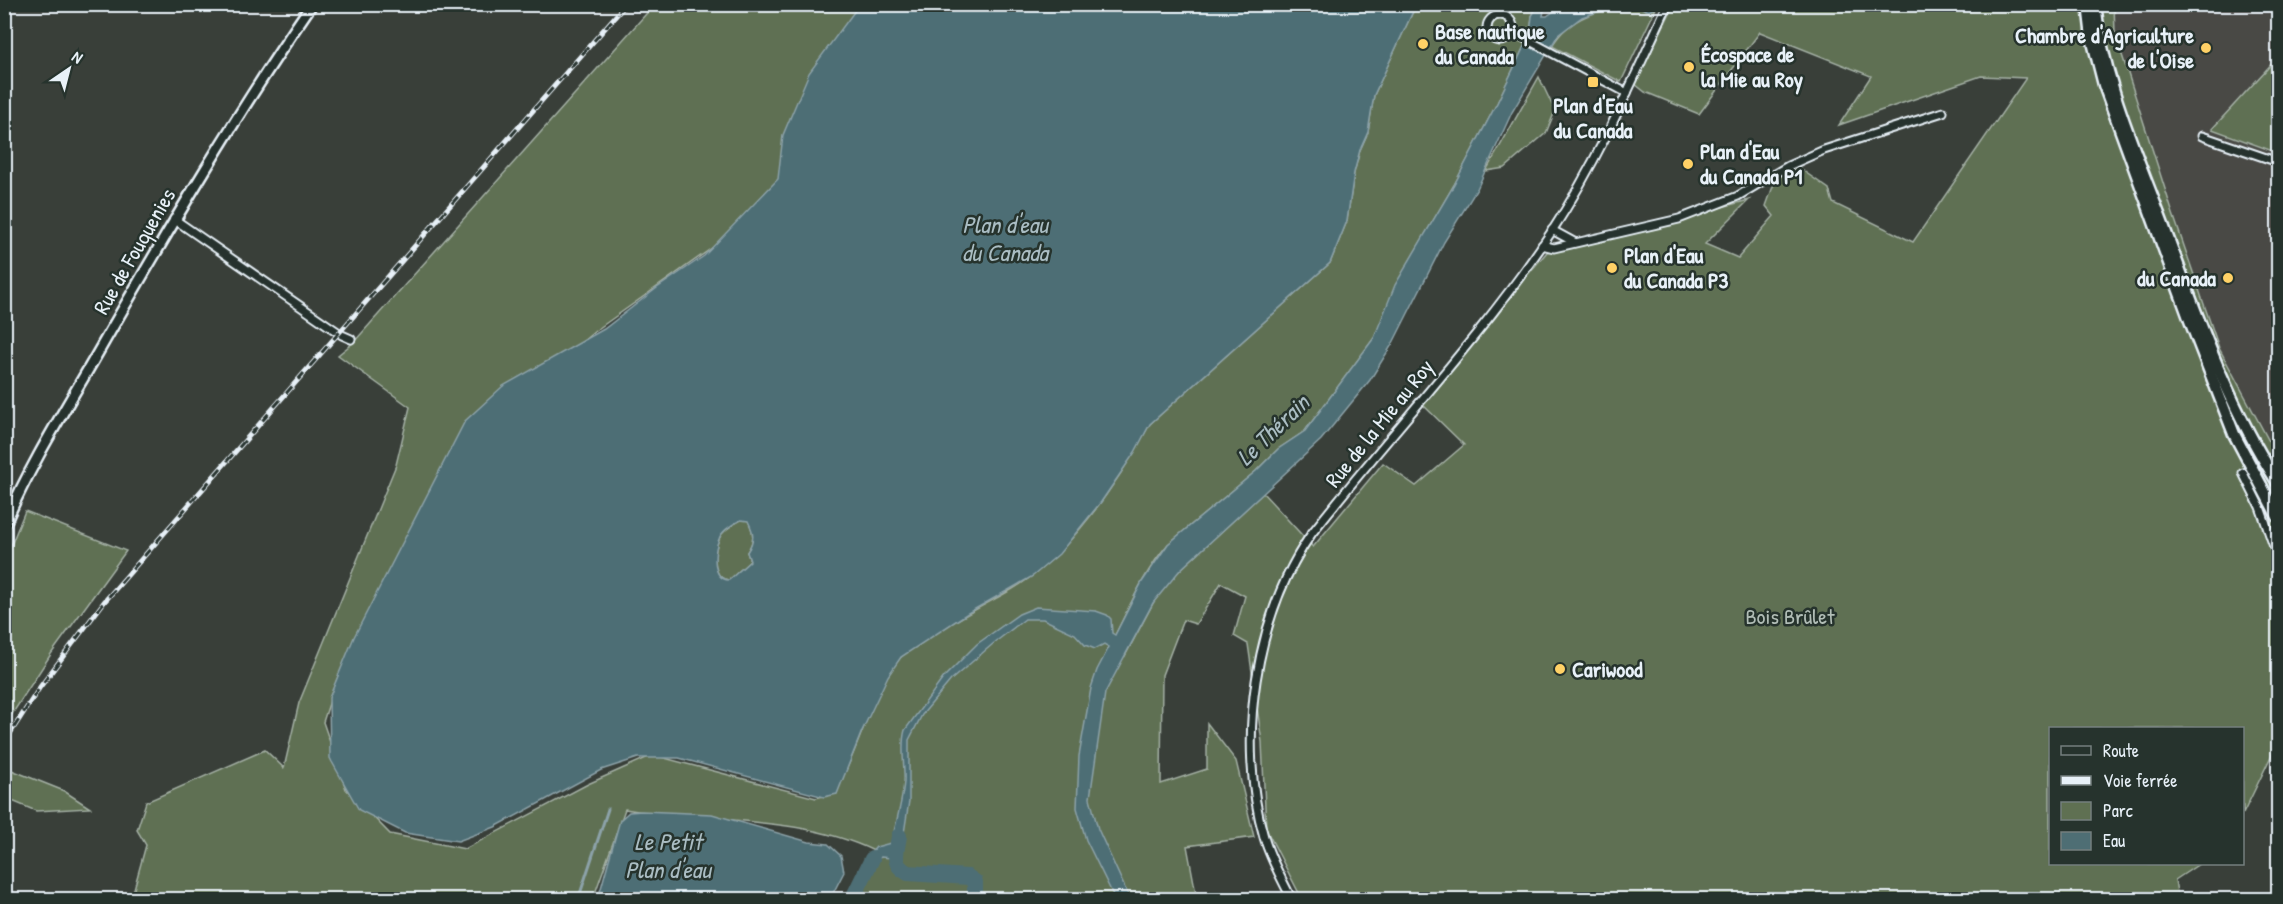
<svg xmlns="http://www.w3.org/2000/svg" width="2283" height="904" viewBox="0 0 2283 904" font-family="'Patrick Hand',sans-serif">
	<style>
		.built { fill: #494a45 }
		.green { fill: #5f7052; stroke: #a4b0a5; stroke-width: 1.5 }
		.water { fill: #4e6e74; stroke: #8ca2a9; stroke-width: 1.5; fill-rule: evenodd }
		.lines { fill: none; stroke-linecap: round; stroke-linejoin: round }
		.stream { stroke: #8ca2a9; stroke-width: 3 }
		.river { stroke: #4e6e74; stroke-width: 16 }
		.minor-casing { stroke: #e8f1f8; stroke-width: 11 }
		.tertiary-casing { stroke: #e8f1f8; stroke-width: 14 }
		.secondary-casing { stroke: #e8f1f8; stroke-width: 15 }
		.minor { stroke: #26332d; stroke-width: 7 }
		.tertiary { stroke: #26332d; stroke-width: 9 }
		.secondary { stroke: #26332d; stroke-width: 10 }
		.rail-casing { stroke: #e8f1f8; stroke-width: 5 }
		.rail { stroke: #26332d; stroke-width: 3; stroke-dasharray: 9; stroke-linecap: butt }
		.poi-dot { fill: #ffd166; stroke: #26332d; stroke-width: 2 }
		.labels { text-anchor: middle; stroke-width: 5; stroke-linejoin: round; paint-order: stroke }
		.poi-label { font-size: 22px; font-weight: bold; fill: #e8f1f8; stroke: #26332d; text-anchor: start }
		.street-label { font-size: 22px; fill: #e8f1f8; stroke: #26332d }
		.park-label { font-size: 22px; fill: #b1bdb6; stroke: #26332d }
		.water-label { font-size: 24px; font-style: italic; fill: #aabdc3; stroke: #26332d }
	</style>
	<rect width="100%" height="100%" fill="#393f39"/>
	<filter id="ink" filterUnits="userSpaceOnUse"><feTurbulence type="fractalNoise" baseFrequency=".0167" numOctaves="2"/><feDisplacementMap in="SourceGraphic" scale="12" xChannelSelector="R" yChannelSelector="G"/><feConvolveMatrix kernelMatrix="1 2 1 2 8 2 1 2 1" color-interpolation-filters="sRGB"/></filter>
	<g filter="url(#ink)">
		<polygon class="built" points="2114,5 2278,5 2278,57 2212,129 2278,153 2278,458 2219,348 2173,214 2115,33"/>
		<g class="green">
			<path d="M654 5H859L809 85 778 182 750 221 595 331 475 432 455 462 337 679 323 722 346 789 390 834 465 849 588 784 653 755 816 798 830 794C836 786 843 777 847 768 863 734 876 684 901 657 909 648 921 642 931 636 957 619 984 605 1011 590 1068 558 1119 481 1150 424L1330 263 1347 221 1354 173 1360 150 1368 132 1374 95 1416 5H1538L1532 16 1530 34 1497 103 1454 185 1409 262 1374 338 1305 431 1278 449 1256 471 1168 544C1145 571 1131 603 1115 635L1125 656 1158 594 1180 570 1263 493 1313 547 1383 463 1416 486 1464 445 1420 402 1547 252 1749 200 1705 244 1738 258 1774 216 1766 206 1776 178 1799 168 1829 189 1833 203 1913 242 2026 78 1981 76 1839 125 1871 76 1760 32 1699 114 1645 92 1635 84 1674 5H2114L2115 33 2173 214 2219 348 2278 458V742L2243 814 2242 728H2050V864H2199L2175 880 2178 899 1376 900 1373 894 1355 899H1302L1266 829 1262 742 1248 644 1234 636 1245 596 1221 583 1196 624 1183 620 1162 675 1161 784 1207 769V723L1236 761 1254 837 1187 846 1197 899H848L874 851C797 814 708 824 625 809L593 899 131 900 146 845 137 830 146 802 265 750 284 768 299 703 396 465 410 407 338 355 354 342Z"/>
			<path d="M1634 5 1649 11 1656 8 1621 82 1552 46C1569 16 1601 9 1634 5Z"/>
			<polygon points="2278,57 2278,153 2212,129"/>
			<polygon points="1539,77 1555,111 1546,133 1505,168 1486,171"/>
			<polygon points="25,511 126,551 51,654 5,725 5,560"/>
			<path d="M741 520H748C754 533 755 540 747 552L750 561 729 580C711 579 714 551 719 539 722 530 733 524 741 520Z"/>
			<polygon points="4,767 64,791 90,808 36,811 5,798"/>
		</g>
		<g class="water">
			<path d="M859 5H1416L1374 95 1368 132 1360 150 1354 173 1347 221 1330 263 1150 424 1135 452 1101 502 1059 554 1033 576 968 613 901 657 888 676 862 731 837 794 824 797 679 758H638L601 770 495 827 458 841 405 833 359 810 332 762 330 758 329 698 354 637 465 421 503 386 604 329 657 288 704 256 778 179 783 135 809 73ZM741 520 748 521C754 533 755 540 747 552L750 561 729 580C711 579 714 551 719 539 722 530 733 524 741 520Z"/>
			<path d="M1538 5H1545L1543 16H1547L1563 5H1660L1649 11 1634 5 1606 9 1582 17 1558 35 1512 112 1477 189 1444 242 1393 343 1370 380 1321 440 1180 570 1153 603 1105 693 1090 798 1098 829 1130 899H1115L1086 840 1077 808 1079 756 1091 688 1097 670 1109 647 1104 644 1095 649 1085 645 1075 634 1043 619H1025L994 643 951 680 922 715 909 740V801L900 859 881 857 874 862 865 879 859 876 866 859 876 847 891 843C896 823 902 803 904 782 905 765 900 746 905 730L944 677 977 644 1019 614 1036 607 1096 611 1107 615 1111 619 1112 633 1115 635 1142 582 1168 544 1256 471 1278 449 1305 431 1374 338 1395 285 1454 185 1497 103 1530 34 1532 16Z"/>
			<polygon points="642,811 712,814 809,842 828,844 841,856 844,872 830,899 598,899 620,820 629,812"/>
		</g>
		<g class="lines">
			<polyline class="stream" points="578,900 608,809"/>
			<g class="river">
				<path d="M899 836C897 852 890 864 908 873L968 877 975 882V900"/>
				<polyline points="852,900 872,859"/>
			</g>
			<defs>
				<g id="minor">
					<circle cx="1500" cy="28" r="13"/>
					<polyline points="1513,32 1627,93"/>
					<polyline points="2202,136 2278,162"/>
					<polyline points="174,219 342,335 351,339"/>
					<polyline points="1552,230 1574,242"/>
					<polyline points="1542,245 1554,248 1679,219 1738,196 1788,166 1824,150 1943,112"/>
					<polyline points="2243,473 2260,507 2278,558"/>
					<path d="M1292 900C1282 879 1270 859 1264 837 1236 742 1255 615 1312 533 1391 432 1481 338 1552 231 1599 159 1632 82 1668 4"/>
				</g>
				<path id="tertiary" d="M4 526C31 462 70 402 104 342 170 227 237 113 312 4"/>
				<g id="secondary">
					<polyline points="2088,4 2092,38 2104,85 2192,326 2234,434 2278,517"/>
					<path d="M2095 4C2103 79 2134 148 2160 217 2195 309 2225 401 2278 483"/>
				</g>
			</defs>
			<use href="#minor" class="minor-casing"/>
			<use href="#tertiary" class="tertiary-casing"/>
			<use href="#secondary" class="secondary-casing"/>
			<use href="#minor" class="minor"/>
			<use href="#tertiary" class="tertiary"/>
			<use href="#secondary" class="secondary"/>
			<defs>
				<polyline id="rail" points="4,743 40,687 104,602 626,4"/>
			</defs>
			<use href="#rail" class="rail-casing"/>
			<use href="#rail" class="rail"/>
		</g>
	</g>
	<g class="poi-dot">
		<circle cx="1423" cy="44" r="6"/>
		<circle cx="2206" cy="48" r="6"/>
		<circle cx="1689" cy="67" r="6"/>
		<rect x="1587" y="76" width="12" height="12" rx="3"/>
		<circle cx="1688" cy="164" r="6"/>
		<circle cx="1612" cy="268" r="6"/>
		<circle cx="2228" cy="278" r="6"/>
		<circle cx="1560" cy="669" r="6"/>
	</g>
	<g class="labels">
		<g class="poi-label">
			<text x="1435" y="39">Base nautique<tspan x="1435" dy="25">du Canada</tspan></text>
			<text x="2194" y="43" text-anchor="end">Chambre d'Agriculture<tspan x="2194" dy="25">de l'Oise</tspan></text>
			<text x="1701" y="62">Écospace de<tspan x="1701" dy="25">la Mie au Roy</tspan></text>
			<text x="1593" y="113" text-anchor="middle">Plan d'Eau<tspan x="1593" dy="25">du Canada</tspan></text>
			<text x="1700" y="159">Plan d'Eau<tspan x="1700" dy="25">du Canada P1</tspan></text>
			<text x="1624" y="263">Plan d'Eau<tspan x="1624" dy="25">du Canada P3</tspan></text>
			<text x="2216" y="286" text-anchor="end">du Canada</text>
			<text x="1572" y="677">Cariwood</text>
		</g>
		<g class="street-label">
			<text transform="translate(134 251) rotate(-60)" y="8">Rue de Fouquenies</text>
			<text transform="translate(1379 423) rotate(-51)" y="8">Rue de la Mie au Roy</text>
		</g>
		<g class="park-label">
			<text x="1790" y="624">Bois Brûlet</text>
		</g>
		<g class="water-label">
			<text x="1005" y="233">Plan d'eau<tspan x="1005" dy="28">du Canada</tspan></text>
			<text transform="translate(1273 430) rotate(-44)" y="8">Le Thérain</text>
			<text x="668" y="850">Le Petit<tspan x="668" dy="28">Plan d'eau</tspan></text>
		</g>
	</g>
	<rect width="2283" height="904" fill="none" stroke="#26332d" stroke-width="24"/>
	<rect x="12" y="12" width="2259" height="880" fill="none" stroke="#e8f1f8" stroke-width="2" filter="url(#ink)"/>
	<rect x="2049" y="727" width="195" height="138" fill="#26332d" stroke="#747f7e" stroke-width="1.5"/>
	<rect x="2061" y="746" width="30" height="9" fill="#26332d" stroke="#747f7e" stroke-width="1.5"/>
	<text x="2103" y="757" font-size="18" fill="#e8f1f8">Route</text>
	<rect x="2061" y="776" width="30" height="9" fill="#e8f1f8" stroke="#747f7e" stroke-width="1.5"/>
	<text x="2103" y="787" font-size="18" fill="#e8f1f8">Voie ferrée</text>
	<rect x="2061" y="802" width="30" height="18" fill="#5f7052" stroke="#747f7e" stroke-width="1.5"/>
	<text x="2103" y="817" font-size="18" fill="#e8f1f8">Parc</text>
	<rect x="2061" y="832" width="30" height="18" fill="#4e6e74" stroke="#747f7e" stroke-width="1.5"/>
	<text x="2103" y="847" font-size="18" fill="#e8f1f8">Eau</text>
	<g transform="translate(69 69) rotate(35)" stroke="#26332d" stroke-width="4.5" paint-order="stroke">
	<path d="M0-4.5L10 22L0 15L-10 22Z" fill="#e8f1f8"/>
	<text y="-9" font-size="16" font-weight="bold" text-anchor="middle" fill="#e8f1f8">N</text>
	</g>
</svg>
